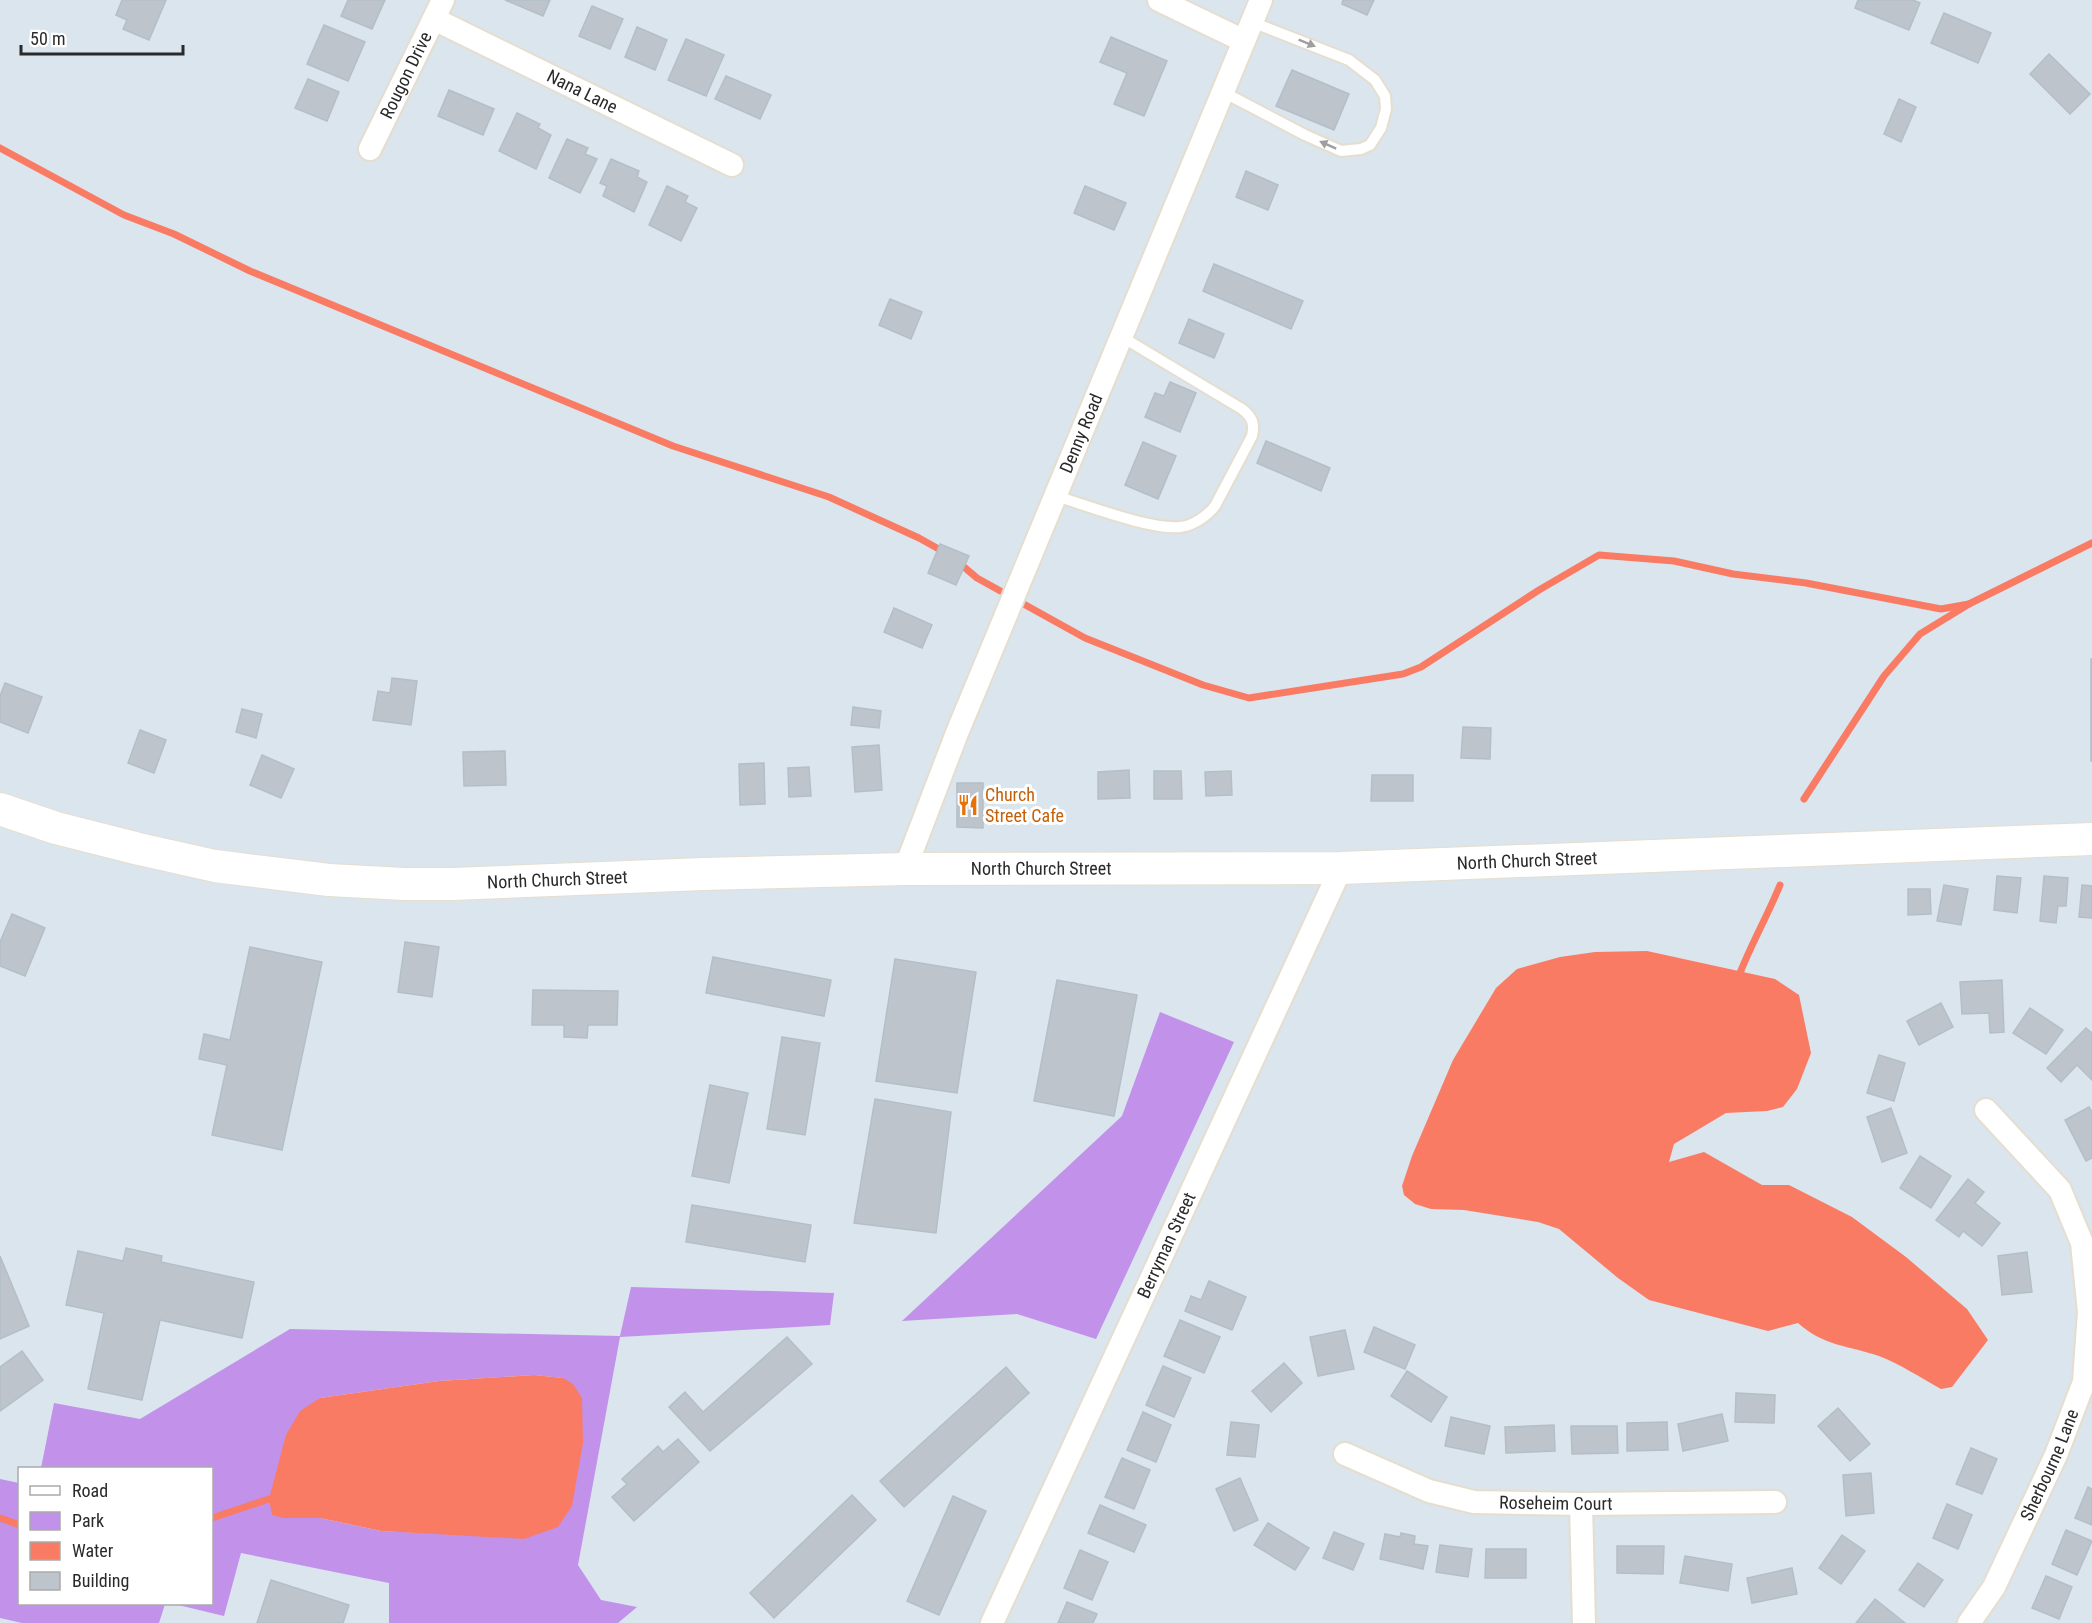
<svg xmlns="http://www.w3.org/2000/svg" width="2092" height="1623" viewBox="0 0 2092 1623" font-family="'Roboto Condensed',sans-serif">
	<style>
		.green { fill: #c291ea; fill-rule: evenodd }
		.water { fill: #fa7b63 }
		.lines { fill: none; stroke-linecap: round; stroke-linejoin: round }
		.stream { stroke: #fa7b63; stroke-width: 7 }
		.building { fill: #bdc4cc; stroke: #b4bec9; stroke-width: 1.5 }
		.lane-casing { stroke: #e5decf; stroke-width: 14 }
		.street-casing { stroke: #e5decf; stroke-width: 26 }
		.secondary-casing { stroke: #e5decf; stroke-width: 34 }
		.lane { stroke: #fff; stroke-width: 10 }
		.street { stroke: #fff; stroke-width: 22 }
		.secondary { stroke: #fff; stroke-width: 32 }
		.oneway { fill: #9f9f9f }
		.labels { text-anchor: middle; stroke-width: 6; stroke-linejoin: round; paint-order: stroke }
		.street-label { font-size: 18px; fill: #2a2a2a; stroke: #fff }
		.food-label { font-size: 18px; fill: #c56008; stroke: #fff; text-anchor: start }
	</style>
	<rect width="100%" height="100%" fill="#dae5ee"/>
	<g class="green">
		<polygon points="1160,1012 1234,1042 1096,1339 1017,1314 902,1321 1122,1116"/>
		<path d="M631 1287 834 1293 830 1325 620 1337 578 1565 601 1600 637 1607 618 1623H389V1583L241 1553 224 1616 174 1604H212V1468H41L54 1403 140 1419 290 1329 620 1336ZM534 1375 563 1378 449 1534 381 1531 320 1518H283L320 1398 439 1381Z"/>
		<polygon points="0,1479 19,1483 20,1604 165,1604 159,1623 22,1623 0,1618"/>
	</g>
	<g class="water">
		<path d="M1647 951 1775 979 1799 995 1811 1053 1797 1089 1783 1107 1767 1111 1726 1113 1674 1144 1669 1162 1704 1152 1762 1185H1789L1852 1217 1906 1257 1967 1309 1988 1340 1952 1387 1941 1389C1921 1378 1900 1364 1879 1356 1850 1346 1823 1346 1798 1323L1768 1331 1649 1300 1618 1278 1559 1229 1538 1222 1464 1210 1431 1209 1415 1204 1404 1195 1402 1186 1412 1156 1453 1060 1496 988 1517 969 1560 957 1595 952Z"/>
		<polygon points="534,1375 563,1378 573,1384 582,1398 583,1443 572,1506 558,1527 524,1539 381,1531 320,1518 283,1518 272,1515 269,1499 286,1435 300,1411 320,1398 439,1381"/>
	</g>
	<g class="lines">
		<g class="stream">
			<polyline points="0,148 124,215 174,234 250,271 673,446 829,497 919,538 944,552"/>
			<polyline points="958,562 977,578 1085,638 1203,685 1249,698 1403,674 1421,667 1539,590 1599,555 1674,561 1733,574 1806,583 1941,609 1969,604"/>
			<polyline points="1804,799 1884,676 1920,634 1969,604 2092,543"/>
			<path d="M1738 978C1750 946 1767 917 1780 885"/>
			<polyline points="0,1518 20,1525"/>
			<polyline points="212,1518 269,1499"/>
		</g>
	</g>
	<g class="building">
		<polygon points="122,0 166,0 149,40 123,29 127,20 116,15"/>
		<polygon points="348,0 385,0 372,29 341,16"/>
		<polygon points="505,0 550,0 543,16"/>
		<polygon points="1343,0 1374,0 1367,15 1342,4"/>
		<polygon points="1858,0 1913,0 1920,3 1909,30 1855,8"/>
		<polygon points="592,6 623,19 610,49 579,36"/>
		<polygon points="1944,13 1991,33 1978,63 1931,43"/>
		<polygon points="324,25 365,42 348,81 307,64"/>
		<polygon points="637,27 667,40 655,70 625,57"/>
		<polygon points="1111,37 1167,61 1144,116 1114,104 1127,73 1100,62"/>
		<polygon points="686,39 724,55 706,96 668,80"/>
		<polygon points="2049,54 2090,94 2070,114 2030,74"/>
		<polygon points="1292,70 1349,94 1334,130 1276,106"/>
		<polygon points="726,76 771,95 760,119 715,99"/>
		<polygon points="308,79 339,92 327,121 295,108"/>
		<polygon points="449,90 494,109 483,135 438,116"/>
		<polygon points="1899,99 1916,107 1901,142 1884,134"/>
		<polygon points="517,113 540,124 538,128 551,135 536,169 499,151"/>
		<polygon points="567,139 588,148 585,154 597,159 580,193 549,178"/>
		<polygon points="611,159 639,171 637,177 647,182 634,212 603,196 607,186 600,183"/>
		<polygon points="1246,171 1278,185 1268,210 1236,197"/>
		<polygon points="667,186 688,196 685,202 697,208 681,241 649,225"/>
		<polygon points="1085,186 1126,203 1114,230 1074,213"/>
		<polygon points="1214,264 1303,301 1291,329 1203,291"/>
		<polygon points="890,299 922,312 911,339 879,325"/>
		<polygon points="1189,319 1224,334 1214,358 1179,343"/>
		<polygon points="1170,382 1196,393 1180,432 1145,417 1155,393 1164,396"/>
		<polygon points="1266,441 1330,468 1321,491 1257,463"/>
		<polygon points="1143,442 1176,456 1158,499 1125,485"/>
		<polygon points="940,544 969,556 956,585 928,573"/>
		<polygon points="894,608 932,625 922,648 884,632"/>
		<rect x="2091" y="659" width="1" height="102"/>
		<polygon points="392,678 417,681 411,725 373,720 378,691 390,693"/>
		<polygon points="5,683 42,697 28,733 0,722 0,696"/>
		<polygon points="853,707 881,711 879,728 851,725"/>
		<polygon points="242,709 262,714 256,738 236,732"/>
		<polygon points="1463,727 1491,728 1490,759 1461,758"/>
		<polygon points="140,730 166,740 154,773 128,763"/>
		<polygon points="879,745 882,790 855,792 852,747"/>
		<polygon points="505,751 506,785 464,786 463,752"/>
		<polygon points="262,755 294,769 281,798 250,785"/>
		<polygon points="764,763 765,804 740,805 739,764"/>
		<polygon points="809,767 811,796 789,797 788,768"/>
		<polygon points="1129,770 1130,798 1098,799 1098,772"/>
		<polygon points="1154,771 1181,771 1182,799 1154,799"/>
		<polygon points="1231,771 1232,795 1206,796 1205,772"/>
		<polygon points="1372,775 1413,775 1413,801 1371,801"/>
		<polygon points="957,783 983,783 983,828 957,827"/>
		<polygon points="1997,876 2021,878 2017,913 1994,910"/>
		<polygon points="2044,876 2068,878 2066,906 2058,906 2056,923 2040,921"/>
		<polygon points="1944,885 1968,889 1961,925 1937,921"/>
		<polygon points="2082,885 2092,886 2092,918 2079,917"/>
		<polygon points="1908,889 1930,889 1931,914 1908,915"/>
		<polygon points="12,914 45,928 25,976 0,966 0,942"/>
		<polygon points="405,942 439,947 432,997 398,992"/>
		<polygon points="250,947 322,962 282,1150 212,1135 227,1065 199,1059 204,1034 230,1040"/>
		<polygon points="713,957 831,980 824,1016 706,993"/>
		<polygon points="895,959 976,972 957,1093 876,1081"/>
		<polygon points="1057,980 1137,995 1114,1116 1034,1101"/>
		<polygon points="2002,980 2004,1032 1990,1033 1989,1013 1962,1014 1960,982"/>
		<polygon points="533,990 618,991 617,1025 588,1025 587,1038 564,1037 564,1025 532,1025"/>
		<polygon points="1941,1003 1953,1027 1919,1045 1907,1021"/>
		<polygon points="2030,1008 2063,1030 2046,1054 2013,1033"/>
		<polygon points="2086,1028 2092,1033 2092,1080 2077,1065 2061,1082 2047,1068"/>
		<polygon points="782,1037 820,1043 805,1135 767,1129"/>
		<polygon points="1879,1055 1905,1063 1894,1101 1867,1093"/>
		<polygon points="710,1085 748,1093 729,1183 692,1176"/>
		<polygon points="875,1099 951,1112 936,1233 854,1223"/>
		<polygon points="2089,1107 2092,1112 2092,1158 2086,1161 2065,1120"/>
		<polygon points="1891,1108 1907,1153 1882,1162 1867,1117"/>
		<polygon points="1920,1156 1951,1176 1931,1208 1900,1188"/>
		<polygon points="1968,1179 1984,1192 1975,1203 2000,1223 1982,1246 1963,1231 1959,1237 1936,1220"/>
		<polygon points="692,1205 811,1225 805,1262 686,1242"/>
		<polygon points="126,1248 162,1256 161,1262 254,1282 242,1338 160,1320 142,1400 88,1389 104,1313 66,1305 78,1251 123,1261"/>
		<polygon points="2027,1252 2032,1292 2002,1295 1998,1256"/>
		<polygon points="0,1256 29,1326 0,1339"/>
		<polygon points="1209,1281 1246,1297 1232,1330 1185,1311 1191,1296 1201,1300"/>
		<polygon points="1180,1320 1220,1337 1204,1373 1164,1356"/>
		<polygon points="1374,1327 1415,1345 1405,1369 1364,1352"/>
		<polygon points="1345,1330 1354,1369 1318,1376 1310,1337"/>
		<polygon points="787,1337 812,1364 710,1451 669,1407 685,1392 703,1412"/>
		<polygon points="22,1351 43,1380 0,1411 0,1367"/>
		<polygon points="1284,1363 1302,1383 1271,1412 1252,1391"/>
		<polygon points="1163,1366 1191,1378 1174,1417 1146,1405"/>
		<polygon points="1006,1367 1029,1393 904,1507 880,1481"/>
		<polygon points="1407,1371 1447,1397 1431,1422 1391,1396"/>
		<polygon points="1736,1393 1775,1395 1774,1423 1735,1422"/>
		<polygon points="1838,1408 1870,1444 1850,1461 1818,1426"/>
		<polygon points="1143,1412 1171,1425 1156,1462 1127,1450"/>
		<polygon points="1722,1414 1728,1441 1683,1451 1678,1424"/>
		<polygon points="1451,1417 1490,1426 1484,1454 1445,1446"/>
		<polygon points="1231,1422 1259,1425 1255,1457 1227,1455"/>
		<polygon points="1667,1422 1668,1450 1627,1451 1627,1423"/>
		<polygon points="1554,1425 1555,1451 1506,1453 1505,1427"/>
		<polygon points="1571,1426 1617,1426 1618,1453 1572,1454"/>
		<polygon points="678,1439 699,1462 634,1521 612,1497 627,1484 622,1479 658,1446 663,1452"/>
		<polygon points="1971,1448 1997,1459 1982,1494 1956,1484"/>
		<polygon points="1122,1458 1150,1470 1134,1509 1105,1497"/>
		<polygon points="1871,1473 1874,1513 1846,1516 1843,1475"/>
		<polygon points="1240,1478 1258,1520 1234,1531 1216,1489"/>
		<polygon points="2088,1487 2092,1489 2092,1525 2075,1518"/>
		<polygon points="852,1495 876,1520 774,1618 750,1593"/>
		<polygon points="953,1496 986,1511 939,1615 907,1601"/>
		<polygon points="1947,1504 1972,1515 1958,1549 1933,1538"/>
		<polygon points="1100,1505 1146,1525 1134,1552 1088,1533"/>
		<polygon points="1268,1523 1309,1548 1295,1570 1254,1545"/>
		<polygon points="2066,1530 2092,1541 2077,1575 2052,1564"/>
		<polygon points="1334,1532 1364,1544 1353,1570 1323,1558"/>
		<polygon points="1401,1533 1415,1536 1414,1544 1428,1546 1423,1569 1380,1559 1385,1534 1400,1537"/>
		<polygon points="1842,1535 1865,1551 1841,1584 1819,1568"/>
		<polygon points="1440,1545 1472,1549 1468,1577 1436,1572"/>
		<polygon points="1617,1546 1664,1546 1663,1574 1617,1573"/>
		<polygon points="1486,1549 1526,1549 1526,1578 1485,1578"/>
		<polygon points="1080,1550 1108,1562 1092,1600 1064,1588"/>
		<polygon points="1685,1556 1732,1564 1728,1591 1680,1583"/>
		<polygon points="1918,1563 1943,1580 1924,1607 1899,1590"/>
		<polygon points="1792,1568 1797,1594 1752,1603 1747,1578"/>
		<polygon points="2046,1576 2072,1587 2059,1619 2032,1608"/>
		<polygon points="271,1580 349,1605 343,1623 257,1623"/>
		<polygon points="1875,1599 1905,1623 1856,1623"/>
		<polygon points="1067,1602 1097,1614 1093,1623 1058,1623"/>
	</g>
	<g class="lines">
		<defs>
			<g id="lane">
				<polyline points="1223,92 1305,135 1341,151 1361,149 1370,145 1381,128 1386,109 1385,96 1375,80 1349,60 1252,22"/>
				<path d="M1056 496C1086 505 1150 530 1180 527 1193 526 1207 516 1215 506L1252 436C1255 423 1252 417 1242 409L1122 337"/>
			</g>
			<g id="street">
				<polyline points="1159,0 1244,41"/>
				<path id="s1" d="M434 19 732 165"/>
				<path id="s2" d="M370 149 443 0"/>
				<path id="s3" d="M905 869 957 733 1261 0"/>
				<path id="s4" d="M1345 1454 1429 1491 1474 1502 1581 1504 1775 1502"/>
				<polyline points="1581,1504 1584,1623"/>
				<path id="s5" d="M992 1623 1341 868"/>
				<path id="s6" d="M1969 1623 1994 1587 2056 1455 2084 1382 2089 1312 2082 1243 2060 1190 1986 1110"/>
			</g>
			<g id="secondary">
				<path id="s7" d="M0 809 56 828 139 849 215 866 329 880 404 884H452L703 874 905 869 1341 868 2092 839"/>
			</g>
		</defs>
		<use href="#lane" class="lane-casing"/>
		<use href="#street" class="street-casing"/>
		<use href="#secondary" class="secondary-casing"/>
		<use href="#lane" class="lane"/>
		<use href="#street" class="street"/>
		<use href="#secondary" class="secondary"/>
	</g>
	<defs><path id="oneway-solid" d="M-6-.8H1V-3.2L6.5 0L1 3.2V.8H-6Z" transform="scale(1.5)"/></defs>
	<g class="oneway">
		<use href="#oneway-solid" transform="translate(1307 43) rotate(22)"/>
		<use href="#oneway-solid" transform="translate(1328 145) rotate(-156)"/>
	</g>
	<defs>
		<symbol id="restaurant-bare" viewBox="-9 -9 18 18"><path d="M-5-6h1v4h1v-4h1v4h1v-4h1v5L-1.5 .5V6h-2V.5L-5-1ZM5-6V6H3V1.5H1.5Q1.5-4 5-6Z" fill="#e8710a" stroke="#fff" stroke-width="2.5" paint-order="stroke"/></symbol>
	</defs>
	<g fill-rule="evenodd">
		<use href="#restaurant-bare" x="953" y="790" width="30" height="30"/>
	</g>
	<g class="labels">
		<g class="street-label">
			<text dy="6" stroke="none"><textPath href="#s2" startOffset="82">Rougon Drive</textPath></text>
			<text dy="6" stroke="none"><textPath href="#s1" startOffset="165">Nana Lane</textPath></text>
			<text dy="6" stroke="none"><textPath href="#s3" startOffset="470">Denny Road</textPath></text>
			<text dy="6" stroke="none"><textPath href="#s7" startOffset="1536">North Church Street</textPath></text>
			<text dy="6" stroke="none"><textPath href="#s7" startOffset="1050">North Church Street</textPath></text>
			<text dy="6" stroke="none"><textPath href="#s7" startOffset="566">North Church Street</textPath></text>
			<text dy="6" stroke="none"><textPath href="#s5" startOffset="416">Berryman Street</textPath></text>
			<text dy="6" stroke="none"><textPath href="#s6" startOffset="178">Sherbourne Lane</textPath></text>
			<text dy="6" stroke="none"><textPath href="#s4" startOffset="220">Roseheim Court</textPath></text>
		</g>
		<g class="food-label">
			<text x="985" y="801">Church<tspan x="985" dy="21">Street Cafe</tspan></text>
		</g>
	</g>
	<rect x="18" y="1467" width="195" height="138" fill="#ffffff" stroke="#aaaaaa" stroke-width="1.5"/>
	<rect x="30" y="1486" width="30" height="9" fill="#ffffff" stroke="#aaaaaa" stroke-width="1.5"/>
	<text x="72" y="1497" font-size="18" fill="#2a2a2a">Road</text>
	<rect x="30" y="1512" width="30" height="18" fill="#c291ea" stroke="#aaaaaa" stroke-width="1.5"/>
	<text x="72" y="1527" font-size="18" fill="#2a2a2a">Park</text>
	<rect x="30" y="1542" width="30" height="18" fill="#fa7b63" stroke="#aaaaaa" stroke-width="1.5"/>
	<text x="72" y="1557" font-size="18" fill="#2a2a2a">Water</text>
	<rect x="30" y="1572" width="30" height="18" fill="#bdc4cc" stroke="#aaaaaa" stroke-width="1.5"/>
	<text x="72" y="1587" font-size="18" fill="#2a2a2a">Building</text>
	<path d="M21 45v9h162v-9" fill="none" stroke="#2a2a2a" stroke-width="3"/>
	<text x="30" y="45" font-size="18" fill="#2a2a2a" stroke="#ffffff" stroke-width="4.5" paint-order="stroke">50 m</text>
</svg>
